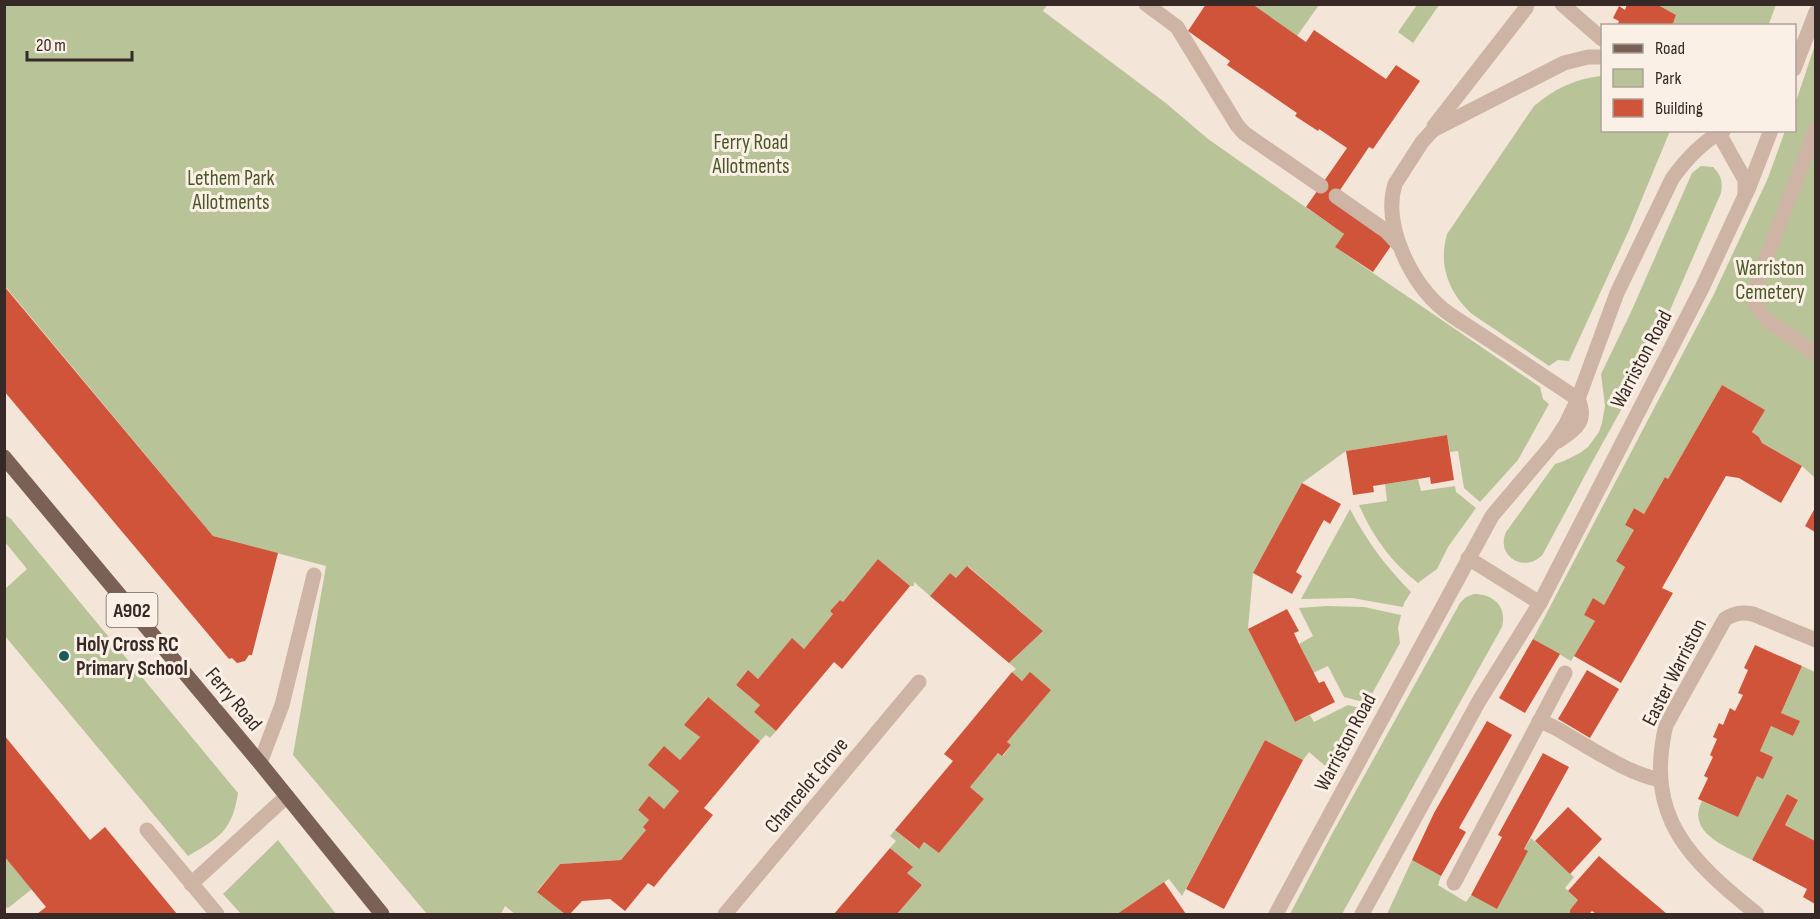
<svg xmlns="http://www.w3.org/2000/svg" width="1820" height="919" viewBox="0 0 1820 919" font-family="'Sofia Sans Condensed',sans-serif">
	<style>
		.green { fill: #b8c498 }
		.building { fill: #d0543a }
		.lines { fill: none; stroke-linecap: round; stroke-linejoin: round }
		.minor { stroke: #cdb4a4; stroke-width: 15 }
		.major { stroke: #7b6056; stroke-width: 15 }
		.poi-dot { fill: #185c5c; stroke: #fbf0e6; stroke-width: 2 }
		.labels { text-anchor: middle; stroke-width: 6; stroke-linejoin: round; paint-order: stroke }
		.shield { fill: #fbf0e6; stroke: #726560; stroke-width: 1.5 }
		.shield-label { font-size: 20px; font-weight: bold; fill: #372a26 }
		.park-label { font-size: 21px; fill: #4a5828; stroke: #fbf0e6 }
		.street-label { font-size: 21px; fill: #372a26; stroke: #fbf0e6 }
		.poi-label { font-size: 21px; font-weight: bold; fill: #372a26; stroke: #fbf0e6; text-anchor: start }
	</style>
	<rect width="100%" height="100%" fill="#f4e5d9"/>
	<g class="green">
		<polygon points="4,5 1047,5 1043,11 1167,104 1208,139 1344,234 1335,247 1540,387 1543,399 1549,404 1518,460 1480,502 1464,488 1458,451 1450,452 1447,435 1346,451 1302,483 1253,573 1248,629 1295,722 1310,715 1314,722 1348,705 1363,709 1330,770 1309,752 1303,760 1265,740 1182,896 1169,879 1117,914 897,914 922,885 907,873 912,866 890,848 896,841 890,836 895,830 918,849 924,842 939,853 984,799 970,787 998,753 1003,756 1011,745 1007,742 1051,690 1030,673 1022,681 1012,672 1016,669 1009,663 1043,631 968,566 956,578 950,573 930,596 914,582 914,586 910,586 878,559 843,602 840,600 830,611 833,614 804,649 792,639 758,679 747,671 736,685 760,705 754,712 776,731 770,738 766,735 760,741 707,697 685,725 700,737 680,760 664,747 679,791 664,809 649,797 638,810 649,820 646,830 621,860 560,864 537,891 565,914 515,914 505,906 501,914 427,914 293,755 326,566 213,536 5,286"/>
		<polygon points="1252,5 1319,5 1297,36"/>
		<polygon points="1417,5 1439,5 1413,43 1398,32"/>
		<polygon points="1656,5 1776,5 1768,26 1672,25 1676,15"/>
		<polygon points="1815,45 1815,478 1802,466 1762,443 1759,437 1752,432 1764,410 1722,385 1668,479 1665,477 1644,514 1634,508 1625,525 1634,530 1625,567 1604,605 1593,599 1584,615 1595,621 1571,661 1533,639 1713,296 1768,178 1785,131 1794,130 1795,104"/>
		<path d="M1602 76V130L1670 131 1629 230 1569 361 1558 360 1549 366 1472 314C1449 293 1438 266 1447 234L1534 106C1554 89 1576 78 1602 76Z"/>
		<path d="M1701 166 1713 167C1721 175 1723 181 1721 193L1647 363 1590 466 1543 554C1526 574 1495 557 1506 532L1555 464 1564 461 1580 453 1588 447 1599 432 1602 423 1605 406 1601 374 1631 312 1692 173Z"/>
		<path d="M1418 479 1421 491 1455 486 1456 492 1476 508 1448 547 1437 569 1418 583C1391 562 1373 537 1359 505L1387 501 1385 484Z"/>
		<path d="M1350 509C1366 540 1386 567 1411 592L1404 603 1403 607 1352 598 1301 599Z"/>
		<path d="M5 515 11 519 238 793C232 831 220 837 188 856L5 636V589L27 569 5 542Z"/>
		<path d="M1474 594C1494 594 1507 607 1502 627L1342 914H1290L1333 832 1460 603 1466 597Z"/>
		<polygon points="1327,606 1364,607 1401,615 1398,628 1400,643 1367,703 1344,697 1328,666 1313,673 1299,644 1313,636 1299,608"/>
		<path d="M1802 666 1815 672V841L1785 825 1798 800 1787 794 1752 860C1730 848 1685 834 1702 801L1738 817 1757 776 1773 757 1760 751 1771 726 1793 736 1799 722 1781 713Z"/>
		<polygon points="1531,838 1574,877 1565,888 1578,900 1570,910 1570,914 1387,914 1412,860 1441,876 1438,885 1466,902 1471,895 1497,909 1527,851 1524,849"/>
		<polygon points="278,840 336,914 241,914 223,894"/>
		<polygon points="4,856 32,889 8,908 5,907"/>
	</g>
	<g class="building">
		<polygon points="1206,4 1252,4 1306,42 1314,30 1386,79 1396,65 1420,81 1373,149 1369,147 1332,202 1393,243 1373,272 1335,247 1344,234 1306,207 1347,148 1319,129 1318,131 1295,116 1297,113 1227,65 1230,61 1188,31"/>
		<polygon points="1627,4 1656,4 1676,15 1672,26 1617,26 1619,21 1613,18 1619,6 1625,10"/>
		<polygon points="4,286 213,536 278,553 252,655 249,655 245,661 237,663 232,658 229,659 4,391"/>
		<polygon points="1722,385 1765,410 1752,432 1759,437 1762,443 1802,466 1781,503 1739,478 1726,476 1662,588 1673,593 1621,683 1574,656 1595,621 1584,615 1593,598 1604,605 1625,567 1616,561 1634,530 1625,525 1634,508 1644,514 1665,477 1668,479"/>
		<polygon points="1447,435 1454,480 1431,484 1430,477 1424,478 1373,486 1374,492 1353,495 1346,451"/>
		<polygon points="1302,483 1341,504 1330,524 1324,520 1320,527 1296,572 1302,576 1292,594 1253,573"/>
		<polygon points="1815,508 1815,532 1805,526"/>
		<polygon points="878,559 910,586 842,669 834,662 776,731 754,712 760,705 736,685 748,670 758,679 792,638 804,649 833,614 830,611 840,600 843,602"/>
		<polygon points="967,566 1043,631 1009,663 930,596 950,573 956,578"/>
		<polygon points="1287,609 1299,631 1294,633 1299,644 1319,683 1324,681 1335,702 1295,722 1248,629"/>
		<polygon points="1533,639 1560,654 1525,713 1499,698"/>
		<polygon points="1755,645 1802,666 1781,713 1800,721 1793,736 1771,726 1760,751 1773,757 1763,779 1757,776 1738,817 1698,799 1708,778 1704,776 1713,757 1710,755 1717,739 1713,737 1719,723 1723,725 1730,708 1735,711 1743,695 1738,693 1748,670 1744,668"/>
		<polygon points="1587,670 1619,689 1590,738 1558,719"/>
		<polygon points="1012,672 1022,681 1030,672 1051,690 1007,742 1011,745 1002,756 998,753 970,787 984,799 939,853 924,842 919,849 895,830 953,761 944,754"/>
		<polygon points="708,697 760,741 704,808 713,815 654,887 648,883 625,911 610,899 582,901 570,914 565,914 537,892 560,864 621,860 646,830 643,827 649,820 638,810 649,796 664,809 679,791 648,765 664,746 680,760 700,737 684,725"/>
		<polygon points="1487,721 1512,735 1459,828 1466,832 1441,876 1412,860 1434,813"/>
		<polygon points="4,735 90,840 105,827 177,914 37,914 46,907 4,856"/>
		<polygon points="1265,740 1303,760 1224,909 1186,889"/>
		<polygon points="1543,753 1569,767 1524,849 1528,851 1497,909 1471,895 1502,837 1498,835"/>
		<polygon points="1787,794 1798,800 1785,825 1815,841 1815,904 1803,897 1807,889 1752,860"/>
		<polygon points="1568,807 1602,839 1570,874 1535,841"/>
		<polygon points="890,848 913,867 907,873 922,885 897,914 834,914"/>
		<polygon points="1599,856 1622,876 1667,914 1596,914 1592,911 1589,914 1570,914 1570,910 1578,900 1568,891"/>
		<polygon points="1164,882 1186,914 1117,914"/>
	</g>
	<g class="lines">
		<g class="minor">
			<polyline points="1146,4 1177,27 1237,125 1244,133 1321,186"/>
			<polyline points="1562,4 1602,39"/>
			<polyline points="1794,69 1816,12"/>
			<polyline points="1434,126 1526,8 1527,4"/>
			<polyline points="1816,128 1755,288 1756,306 1766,319 1816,354"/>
			<polyline points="1717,130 1745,180 1745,195"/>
			<polyline points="1336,196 1386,231 1398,244"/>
			<path d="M1558 441C1575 429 1588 422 1578 399 1547 379 1517 358 1486 338 1473 329 1457 320 1444 310 1412 284 1382 226 1395 184L1422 142 1433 130 1564 63 1588 57H1602"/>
			<polyline points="1468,558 1540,603"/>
			<path d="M1539 721C1553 725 1564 733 1576 740 1604 756 1629 773 1660 780"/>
			<polyline points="260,763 282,705 314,575"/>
			<polyline points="147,830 217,914"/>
			<polyline points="1454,883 1565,673"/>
			<polyline points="191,884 287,796"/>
			<polyline points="725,914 919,682"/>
			<path d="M1276 914 1492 516 1553 444 1566 424 1578 399 1617 293 1672 179C1686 159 1702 142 1724 130"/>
			<polyline points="1362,914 1479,701 1540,603 1702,288 1749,187 1771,130"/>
			<path d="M1757 914C1690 860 1644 818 1666 725L1725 619C1735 613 1741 612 1753 614L1816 640"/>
		</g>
		<polyline class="major" points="4,457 260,763 382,914"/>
	</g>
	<circle class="poi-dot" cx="64" cy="656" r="6"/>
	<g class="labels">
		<rect class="shield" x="106.5" y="593" width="51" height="34" rx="4.5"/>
		<g class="shield-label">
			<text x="132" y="617">A902</text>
		</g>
		<g class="park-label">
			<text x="751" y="149">Ferry Road<tspan x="751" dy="24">Allotments</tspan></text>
			<text x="231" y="185">Lethem Park<tspan x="231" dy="24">Allotments</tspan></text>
			<text x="1770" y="275">Warriston<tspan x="1770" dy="24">Cemetery</tspan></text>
		</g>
		<g class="street-label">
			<text transform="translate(1641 359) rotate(-62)" y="7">Warriston Road</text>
			<text transform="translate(1674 672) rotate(-63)" y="7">Easter Warriston</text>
			<text transform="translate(234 699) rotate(50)" y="7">Ferry Road</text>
			<text transform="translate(1345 742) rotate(-62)" y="7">Warriston Road</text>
			<text transform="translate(806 785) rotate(-50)" y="7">Chancelot Grove</text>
		</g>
		<g class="poi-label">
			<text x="76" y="651">Holy Cross RC<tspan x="76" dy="24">Primary School</tspan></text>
		</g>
	</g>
	<rect width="1820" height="919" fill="none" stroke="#372a26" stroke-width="12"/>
	<rect x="1601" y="24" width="195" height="108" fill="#fbf0e6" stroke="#ada199" stroke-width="1.5"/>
	<rect x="1613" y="44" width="30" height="9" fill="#7b6056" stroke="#ada199" stroke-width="1.5"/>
	<text x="1655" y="54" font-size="18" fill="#372a26">Road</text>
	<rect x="1613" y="69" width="30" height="18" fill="#b8c498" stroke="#ada199" stroke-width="1.5"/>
	<text x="1655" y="84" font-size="18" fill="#372a26">Park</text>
	<rect x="1613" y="99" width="30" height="18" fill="#d0543a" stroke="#ada199" stroke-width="1.5"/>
	<text x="1655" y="114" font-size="18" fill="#372a26">Building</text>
	<path d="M27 51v9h105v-9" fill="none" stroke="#372a26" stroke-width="3"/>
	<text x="36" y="51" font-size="18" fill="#372a26" stroke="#fbf0e6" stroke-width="4.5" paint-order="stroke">20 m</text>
</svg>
